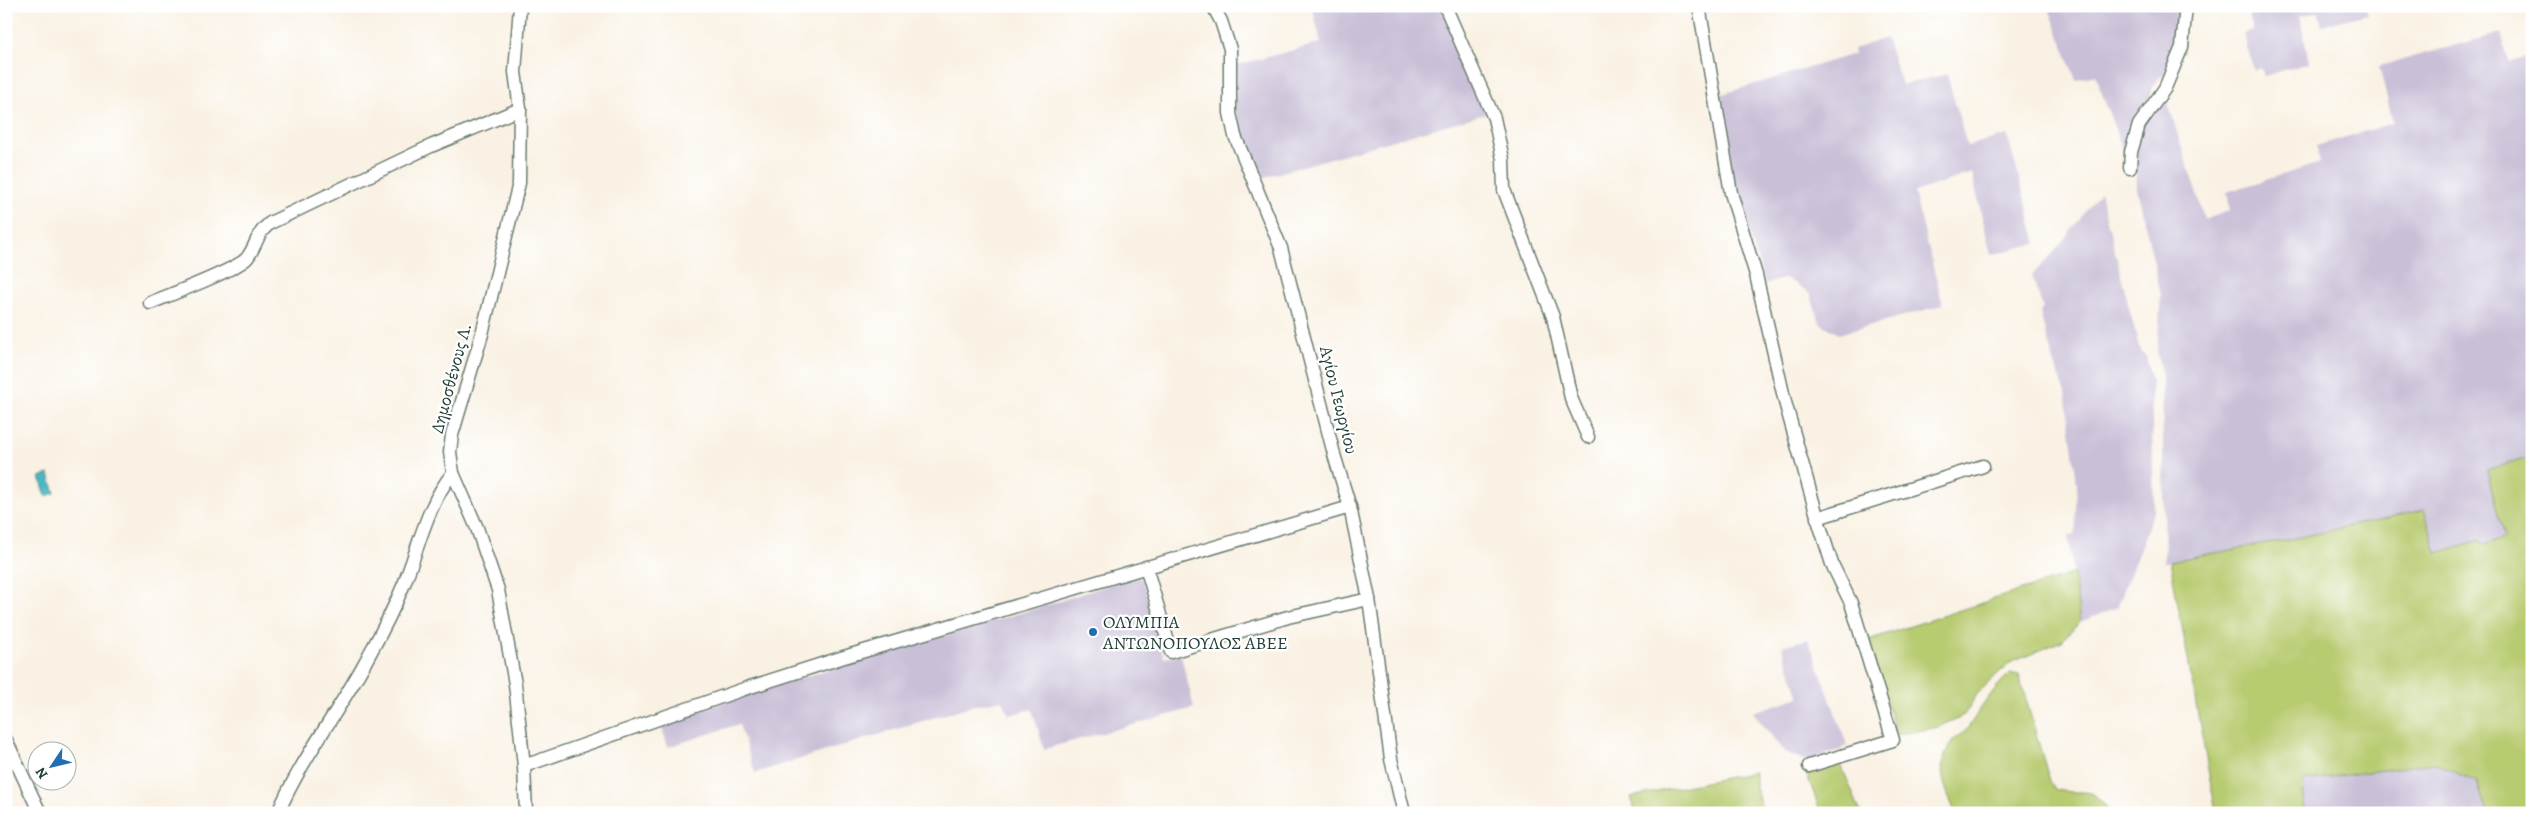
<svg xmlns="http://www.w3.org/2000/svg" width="2538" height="819" viewBox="0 0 2538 819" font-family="Alegreya,serif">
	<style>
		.industrial { fill: #c9bfd7 }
		.green { fill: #b7cb6f; stroke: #6b8452 }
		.water { fill: #4ab8c3; stroke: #347a7c }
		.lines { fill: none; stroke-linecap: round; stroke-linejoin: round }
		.minor-casing { stroke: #6b7c71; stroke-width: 15 }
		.minor { stroke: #fff; stroke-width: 12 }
		.poi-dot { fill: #1f6fb2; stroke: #fff; stroke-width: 2 }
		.labels { text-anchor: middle; stroke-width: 4.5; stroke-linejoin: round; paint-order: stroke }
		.street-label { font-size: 18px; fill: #1f3d34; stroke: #fff }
		.poi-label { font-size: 18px; fill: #1f3d34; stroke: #fff; text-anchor: start }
	</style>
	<rect width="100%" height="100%" fill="#fff"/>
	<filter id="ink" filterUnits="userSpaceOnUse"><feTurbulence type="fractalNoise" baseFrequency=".02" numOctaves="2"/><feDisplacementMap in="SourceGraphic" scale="10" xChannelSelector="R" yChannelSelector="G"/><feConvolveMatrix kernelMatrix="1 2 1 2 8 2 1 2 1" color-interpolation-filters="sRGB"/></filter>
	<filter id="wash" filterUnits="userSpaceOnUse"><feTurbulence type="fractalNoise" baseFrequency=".0096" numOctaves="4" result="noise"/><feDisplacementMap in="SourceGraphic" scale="20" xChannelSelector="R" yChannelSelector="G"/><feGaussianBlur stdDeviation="1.12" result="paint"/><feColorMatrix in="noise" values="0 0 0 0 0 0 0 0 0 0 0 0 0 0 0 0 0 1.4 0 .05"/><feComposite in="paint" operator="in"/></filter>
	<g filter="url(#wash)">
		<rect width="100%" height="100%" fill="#f9f1e3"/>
		<g class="industrial">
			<polygon points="1312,6 1442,6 1488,113 1258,179 1239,128 1235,105 1237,65 1321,43"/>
			<polygon points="2048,6 2180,6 2177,43 2166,74 2159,78 2152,89 2151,98 2130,133 2126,153 2124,154 2095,75 2076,80"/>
			<polygon points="2247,6 2365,6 2368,14 2322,25 2318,12 2300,16 2309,63 2264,76 2261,68 2254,70 2243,33 2253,30"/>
			<polygon points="2501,33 2509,62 2532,54 2532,457 2487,470 2504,538 2482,544 2480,541 2436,553 2424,510 2282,541 2165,562 2162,377 2157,353 2161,295 2137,188 2136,152 2141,131 2165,94 2205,220 2230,210 2227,192 2320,163 2316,146 2393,123 2379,66"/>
			<polygon points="1886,38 1902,85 1947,74 1967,146 2007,135 2037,243 1991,255 1972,173 1914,192 1943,305 1839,334 1820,323 1810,293 1786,278 1765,284 1733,181 1719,95 1854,54 1853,49"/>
			<polygon points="2100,192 2140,351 2146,356 2151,383 2154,511 2117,608 2080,622 2068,536 2075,535 2077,483 2065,393 2052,356 2040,313 2043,308 2032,275 2056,250"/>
			<polygon points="1142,578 1164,658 1181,655 1194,708 1044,749 1032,709 1009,715 1003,700 971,706 755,773 739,724 668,747 661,725 746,694 1054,603 1126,579"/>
			<polygon points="1808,639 1847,745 1840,750 1807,761 1784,752 1753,712 1799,697 1782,646"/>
			<polygon points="2434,763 2477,782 2487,813 2305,813 2303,781"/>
		</g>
		<g class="green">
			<polygon points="2532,457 2532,813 2487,813 2477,782 2434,763 2303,781 2305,813 2216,813 2170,561 2282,541 2424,510 2437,553 2480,540 2482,544 2504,538 2487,470"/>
			<polygon points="2074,573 2080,622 2062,641 2008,664 1978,693 1964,715 1938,727 1896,735 1868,640"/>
			<path d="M2010 673 2019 675 2050 782 2056 790C2087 796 2090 783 2110 813H1955C1945 785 1933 768 1953 740 1957 735 1964 734 1968 728 1981 708 1992 690 2010 673Z"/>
			<polygon points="1840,762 1861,813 1821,813 1806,772"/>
			<polygon points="1755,772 1755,788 1764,813 1636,813 1631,797"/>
		</g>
		<polygon class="water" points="49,474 55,493 46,496 40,477"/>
	</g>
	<g filter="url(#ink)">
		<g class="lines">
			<defs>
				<g id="minor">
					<polyline points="520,6 515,72 520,109 519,183 482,334 452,435 450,452 453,473 477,528 498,590 515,684 524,766 526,813"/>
					<polyline points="1213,6 1221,21 1230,49 1230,113 1235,136 1281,248 1335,458 1350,507 1369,599 1391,759 1404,813"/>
					<polyline points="1445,6 1494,118 1503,159 1504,190 1553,317 1571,398 1588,437"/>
					<polyline points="1699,6 1731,193 1756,275 1785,402 1819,523 1832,564 1851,603 1893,740 1809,766"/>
					<polyline points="2130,168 2131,152 2139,125 2165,88 2182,47 2186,6"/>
					<path d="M150 303C167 296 238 269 247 258 257 245 256 234 270 223L431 146 520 109"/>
					<polyline points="1817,518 1983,466"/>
					<polyline points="1146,567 1171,652 1288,617 1369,599"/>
					<polyline points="6,740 40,813"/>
					<polyline points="524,766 744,689 844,657 1350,507"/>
					<path d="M278 813C302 757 341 709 369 655 382 632 394 608 404 584 419 547 427 504 453 473"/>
				</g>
			</defs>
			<use href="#minor" class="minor-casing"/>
			<use href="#minor" class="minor"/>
		</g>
	</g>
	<circle class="poi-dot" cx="1093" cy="632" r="5"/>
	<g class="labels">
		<g class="street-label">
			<text transform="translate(451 378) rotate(-75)" y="6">Δημοσθένους Λ.</text>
			<text transform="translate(1339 400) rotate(76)" y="6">Αγίου Γεωργίου</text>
		</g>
		<g class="poi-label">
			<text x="1103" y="628">ΟΛΥΜΠΙΑ<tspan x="1103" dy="21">ΑΝΤΩΝΟΠΟΥΛΟΣ ΑΒΕΕ</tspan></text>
		</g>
	</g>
	<rect width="2538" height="819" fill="none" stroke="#fff" stroke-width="25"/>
	<g transform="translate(52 766) rotate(235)"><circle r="24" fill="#ffffff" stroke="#a5b1ae"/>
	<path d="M0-4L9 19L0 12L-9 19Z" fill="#1f6fb2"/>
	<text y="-8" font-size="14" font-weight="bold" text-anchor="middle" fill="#1f3d34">N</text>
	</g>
</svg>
